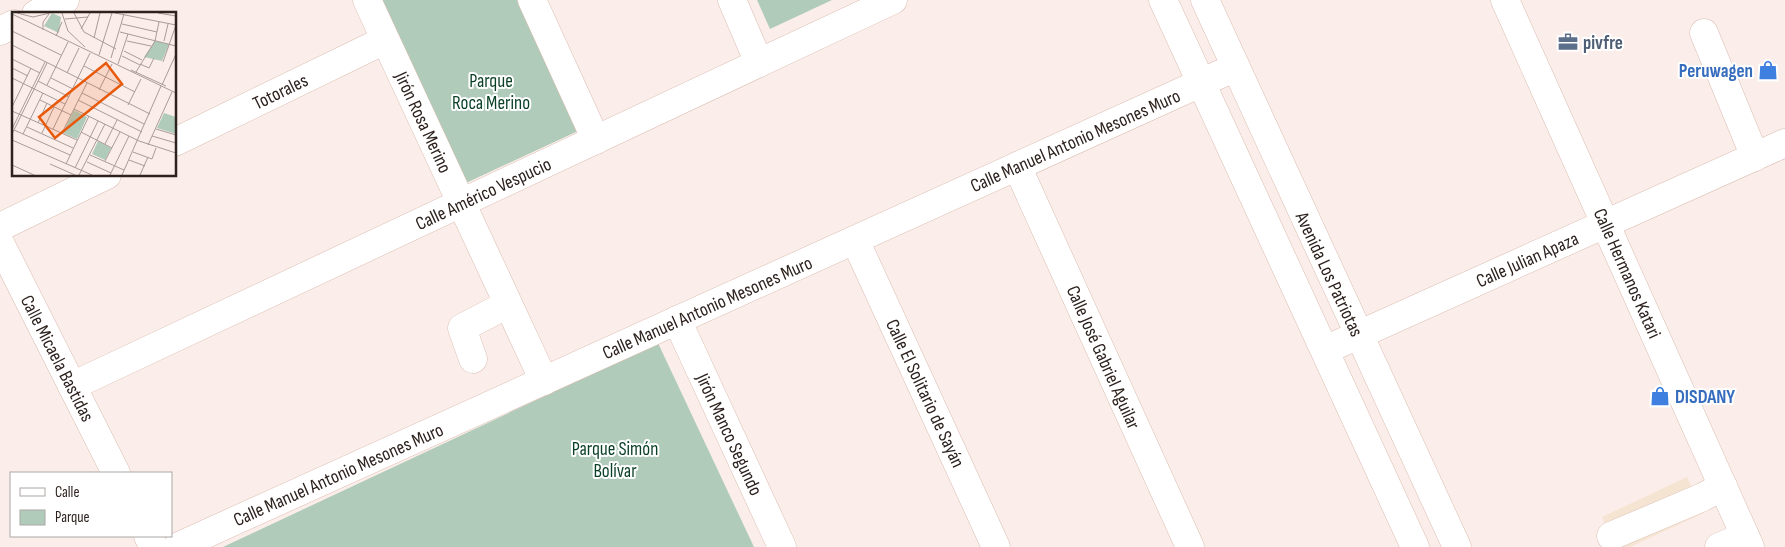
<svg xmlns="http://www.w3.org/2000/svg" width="1785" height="547" viewBox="0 0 1785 547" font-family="'Sofia Sans Condensed',sans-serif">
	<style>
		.industrial { fill: #f6e4d3 }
		.green { fill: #b0cbb9 }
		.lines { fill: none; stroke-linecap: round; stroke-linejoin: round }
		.minor-casing { stroke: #dbbdb2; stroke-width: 29 }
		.major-casing { stroke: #dbbdb2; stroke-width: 29 }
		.minor { stroke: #fff; stroke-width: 28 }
		.major { stroke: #fff; stroke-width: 28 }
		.labels { text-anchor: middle; stroke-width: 4; stroke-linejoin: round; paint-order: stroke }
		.service-label { font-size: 19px; font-weight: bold; fill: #4e5e75; stroke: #fff; text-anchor: start }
		.shop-label { font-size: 19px; font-weight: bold; fill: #366cbe; stroke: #fff; text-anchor: end }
		.park-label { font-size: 19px; fill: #093f24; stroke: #fff }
		.street-label { font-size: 19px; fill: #2d221e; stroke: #fff }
		.inset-road { fill: none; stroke: #a99c98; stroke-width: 1 }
		.view { fill: #e8590c; fill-opacity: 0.15; stroke: #e8590c; stroke-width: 2.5 }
		.inset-edge { fill: none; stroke: #2d221e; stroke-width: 2.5 }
	</style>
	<rect width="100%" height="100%" fill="#fbeeea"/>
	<polygon class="industrial" points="1687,477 1704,513 1630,547 1616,547 1602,517"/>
	<g class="green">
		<polygon points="381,0 517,0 578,131 466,183"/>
		<polygon points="757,0 832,0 770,29"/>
		<polygon points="658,343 754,547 223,547"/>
	</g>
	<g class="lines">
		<defs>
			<g id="minor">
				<polyline points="367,0 544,381"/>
				<polyline points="532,0 596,140"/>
				<polyline points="732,0 759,63"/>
				<polyline points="1505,0 1750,547"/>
				<polyline points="36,14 65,0"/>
				<polyline points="0,31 14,24"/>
				<polyline points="1704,33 1755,157"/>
				<polyline points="175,142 385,40"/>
				<polyline points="1017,166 1190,547"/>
				<polyline points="0,227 107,175"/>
				<polyline points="855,240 996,547"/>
				<polyline points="0,243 116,473"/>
				<polyline points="677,320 782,547"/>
				<polyline points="1325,350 1785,143"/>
				<polyline points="473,359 462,328 508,304"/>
				<polyline points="72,386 893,0"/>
				<polyline points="148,536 154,547"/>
				<polyline points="1611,536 1703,497 1723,486"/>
				<polyline points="177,547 1236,67"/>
				<polyline points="1719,547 1745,536"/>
			</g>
			<g id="major">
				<polyline points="1163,0 1415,547"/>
				<polyline points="1205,0 1457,547"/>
			</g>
		</defs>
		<use href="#minor" class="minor-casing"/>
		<use href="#major" class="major-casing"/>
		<use href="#minor" class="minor"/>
		<use href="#major" class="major"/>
	</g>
	<defs>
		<symbol id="office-bare" viewBox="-9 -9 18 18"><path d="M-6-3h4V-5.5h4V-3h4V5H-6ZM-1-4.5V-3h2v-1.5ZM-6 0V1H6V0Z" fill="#5c6f8a" stroke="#fff" stroke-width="2.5" paint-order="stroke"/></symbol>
		<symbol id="shop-bare" viewBox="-9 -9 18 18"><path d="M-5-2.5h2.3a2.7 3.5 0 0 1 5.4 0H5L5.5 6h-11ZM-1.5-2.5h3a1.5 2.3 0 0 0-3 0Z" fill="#3f7fe0" stroke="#fff" stroke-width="2.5" paint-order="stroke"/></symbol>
	</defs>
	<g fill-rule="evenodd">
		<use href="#office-bare" x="1554" y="28" width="28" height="28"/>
		<use href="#shop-bare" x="1754" y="56" width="28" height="28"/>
		<use href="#shop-bare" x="1646" y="382" width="28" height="28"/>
	</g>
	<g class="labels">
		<g class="service-label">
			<text x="1583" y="49">pivfre</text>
		</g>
		<g class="shop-label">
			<text x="1753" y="77">Peruwagen</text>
			<text x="1675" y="403" text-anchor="start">DISDANY</text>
		</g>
		<g class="park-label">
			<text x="491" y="87">Parque<tspan x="491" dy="22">Roca Merino</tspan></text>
			<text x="615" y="455">Parque Simón<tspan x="615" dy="22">Bolívar</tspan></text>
		</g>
		<g class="street-label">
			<text transform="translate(280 91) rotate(-26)" y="7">Totorales</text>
			<text transform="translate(424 122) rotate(65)" y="7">Jirón Rosa Merino</text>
			<text transform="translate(1075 140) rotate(-24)" y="7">Calle Manuel Antonio Mesones Muro</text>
			<text transform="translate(483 193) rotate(-25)" y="7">Calle Américo Vespucio</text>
			<text transform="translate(1527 259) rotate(-24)" y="7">Calle Julian Apaza</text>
			<text transform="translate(1628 273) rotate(66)" y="7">Calle Hermanos Katari</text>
			<text transform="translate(1330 274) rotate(65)" y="7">Avenida Los Patriotas</text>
			<text transform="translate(707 307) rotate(-24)" y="7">Calle Manuel Antonio Mesones Muro</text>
			<text transform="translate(1104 357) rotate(66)" y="7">Calle José Gabriel Aguilar</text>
			<text transform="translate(58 358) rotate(63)" y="7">Calle Micaela Bastidas</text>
			<text transform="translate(926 393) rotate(65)" y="7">Calle El Solitario de Sayán</text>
			<text transform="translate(730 434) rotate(65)" y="7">Jirón Manco Segundo</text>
			<text transform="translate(338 474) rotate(-24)" y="7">Calle Manuel Antonio Mesones Muro</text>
		</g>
	</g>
	<g transform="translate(12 12)">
		<rect width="164" height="164" fill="#fbeeea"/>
		<path d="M40 1 49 5 47 21 32 14ZM143 29 157 32 150 49 132 45ZM62 98 75 105 65 127 51 121ZM152 101 164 105V122L145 116ZM86 129 99 136 93 148 80 142Z" fill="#b0cbb9"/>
		<path class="inset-road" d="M5 1 21 5 38 1M50 1 56 19 73 35M62 1 72 20 104 37M103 1 164 13M146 1 164 4M0 2 164 81M53 7 76 5M110 12 145 20M69 17 78 1M31 18V10L37 2M0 19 49 43M108 20 164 34M44 24 50 10M82 26 88 1M115 29 139 34M152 29 156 12M0 33 138 102M112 39 130 48M87 43 100 1M110 44 128 53M99 46 112 2M0 47 28 61M151 50 164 13M106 52 116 22M128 52 137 56 142 46M72 54 123 80M0 56 16 64M119 58 154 74M124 60 143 29 147 10M55 61 67 36M0 66 53 92M39 66 61 77M26 69 57 85M35 73 56 30M150 73 164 42M87 78 100 52M70 81 132 112M28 88 59 103M66 88 130 120M116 93 129 67M0 95 19 56M62 97 127 129 164 141M0 99 65 128M26 111 35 91M15 115 61 136M0 117 33 50M41 117 78 41M144 117 164 123M2 118 58 143M69 120 100 136M30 121 42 95M50 121 75 71M0 122 35 51M11 122 31 81M140 124 164 131M0 128 80 163M93 132 105 108M136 133 160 80M121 140 140 147 144 136M78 143 112 158M117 148 133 154M93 149 108 120M75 150 99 161M38 152 63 163M54 152 77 104M0 153 22 163M63 156 86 109M67 163 93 112M98 163 117 124M110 163 149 74M128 163 136 145"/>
		<path class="view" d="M94 51 110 72 43 126 27 105Z"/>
		<rect width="164" height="164" class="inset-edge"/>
	</g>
	<rect x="10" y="472" width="162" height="65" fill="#ffffff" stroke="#aba7a5"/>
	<rect x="20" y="488" width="25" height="8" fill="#ffffff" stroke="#aba7a5"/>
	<text x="55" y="497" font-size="15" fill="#2d221e">Calle</text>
	<rect x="20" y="510" width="25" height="15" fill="#b0cbb9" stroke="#aba7a5"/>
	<text x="55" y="522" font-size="15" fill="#2d221e">Parque</text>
</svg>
